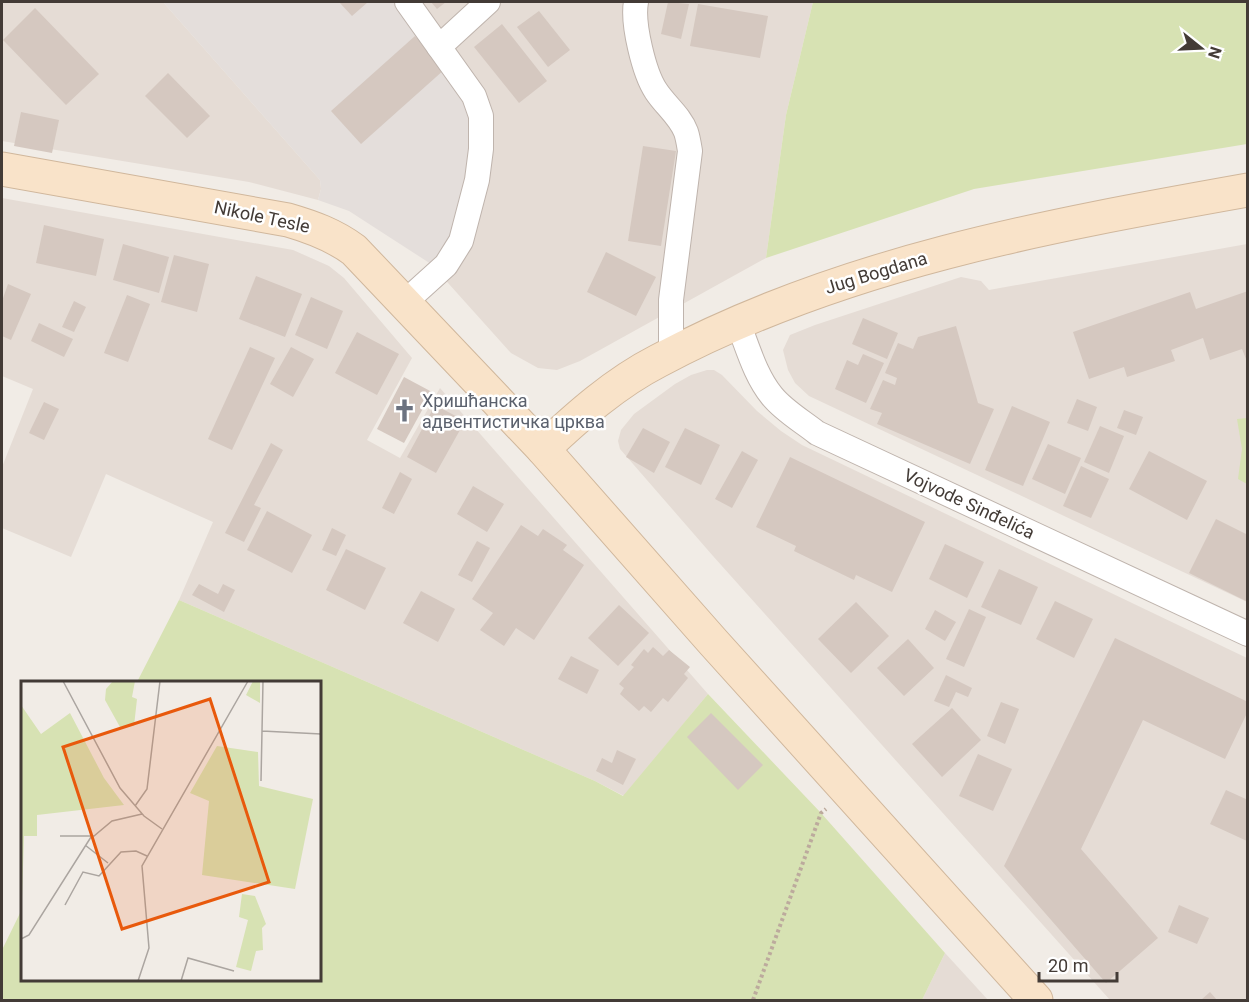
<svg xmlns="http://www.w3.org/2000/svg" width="1249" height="1002" viewBox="0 0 1249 1002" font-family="Roboto,sans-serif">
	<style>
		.residential { fill: #e5dcd5 }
		.industrial { fill: #e4dedb }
		.green { fill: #d7e2b3 }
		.building { fill: #d5c8c0 }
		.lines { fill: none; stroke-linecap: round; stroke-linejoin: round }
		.street-casing { stroke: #bfb4ad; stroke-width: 26 }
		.secondary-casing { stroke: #d0b79c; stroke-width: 35 }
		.path { stroke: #bcaa9d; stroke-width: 4; stroke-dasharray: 3 3; stroke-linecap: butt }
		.street { stroke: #fff; stroke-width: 24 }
		.secondary { stroke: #f9e3c9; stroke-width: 33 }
		.labels { text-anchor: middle; stroke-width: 5; stroke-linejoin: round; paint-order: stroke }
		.street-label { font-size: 18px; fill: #433b36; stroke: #fff }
		.worship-label { font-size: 18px; fill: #5b616d; stroke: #fff; text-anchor: start }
		.inset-road { fill: none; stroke: #aba5a0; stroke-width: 1.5 }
		.view { fill: #e8590c; fill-opacity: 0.15; stroke: #e8590c; stroke-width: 3 }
		.inset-edge { fill: none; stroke: #433b36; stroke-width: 3 }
	</style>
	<rect width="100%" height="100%" fill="#f1ece6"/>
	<g class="residential">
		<polygon points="2,2 163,2 320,180 321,189 318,200 249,182 2,141"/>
		<polygon points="396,2 813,2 786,115 766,258 580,361 557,370 538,368 511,353 431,264"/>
		<polygon points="2,198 293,250 329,266 344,278 412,358 367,440 400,458 440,388 708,694 624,796 595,781 179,600 213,522 106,474 71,557 2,528 2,467 33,389 2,376"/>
		<polygon points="1247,244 1247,602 809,396 795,383 788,370 783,350 790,335 815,325 961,277 981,281 989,290"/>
		<polygon points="707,370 714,370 722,375 757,411 781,431 802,445 1247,658 1247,1000 1110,1000 713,556 620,449 618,441 621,430 634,414 675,384 691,375"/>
		<polygon points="945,953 988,1000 922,1000"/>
	</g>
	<polygon class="industrial" points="163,2 396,2 465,101 473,124 473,152 453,233 444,250 431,264 349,211 318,200 321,189 320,180"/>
	<g class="green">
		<polygon points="813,2 1247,2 1247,144 974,189 766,258 786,115"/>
		<polygon points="1247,418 1248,418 1247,484 1238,479 1242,449 1237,419"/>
		<polygon points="179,600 595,781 623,796 708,694 821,813 945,953 922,1000 2,1000 2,950 22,909 22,980 320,980 320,682 137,682"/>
	</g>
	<g class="building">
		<polygon points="339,2 368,2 352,16"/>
		<polygon points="431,2 446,2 437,9"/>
		<polygon points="668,2 689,4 681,39 661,34"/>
		<polygon points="698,4 768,16 760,58 690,46"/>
		<polygon points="35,8 99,74 66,105 3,40"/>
		<polygon points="539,11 570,50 548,67 517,27"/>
		<polygon points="502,24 547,81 519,103 474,47"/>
		<polygon points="415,36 445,69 361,144 331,111"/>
		<polygon points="168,73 210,116 187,138 145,96"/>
		<polygon points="21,112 59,120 52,153 14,146"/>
		<polygon points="643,146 676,151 661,246 628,241"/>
		<polygon points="44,225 104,239 96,276 36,263"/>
		<polygon points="123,244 169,257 159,293 113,280"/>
		<polygon points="606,252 656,277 636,316 587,292"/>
		<polygon points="174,255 209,264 197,312 161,302"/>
		<polygon points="256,276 302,294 285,337 239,319"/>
		<polygon points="8,284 31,294 11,340 2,336 2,301"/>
		<polygon points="1248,291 1248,358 1246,359 1242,349 1210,360 1203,338 1171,350 1175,361 1127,377 1124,367 1089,379 1073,332 1190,292 1196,309"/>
		<polygon points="127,295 150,304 128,362 104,353"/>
		<polygon points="311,297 343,311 327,349 295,335"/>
		<polygon points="74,301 86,307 74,332 62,327"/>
		<polygon points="863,318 898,333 887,359 852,344"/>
		<polygon points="39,323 73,339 64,357 31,341"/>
		<polygon points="956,326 978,403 994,409 970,464 877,424 882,413 870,409 883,380 895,385 897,378 885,373 898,343 913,349 918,337"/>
		<polygon points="357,332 399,354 377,395 335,373"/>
		<polygon points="250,347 275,358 232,450 208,439"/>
		<polygon points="291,347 314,359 293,397 270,384"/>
		<polygon points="863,354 884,363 866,403 835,389 847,360 858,365"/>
		<polygon points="404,377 432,392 404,443 377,429"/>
		<polygon points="1077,399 1097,407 1088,431 1067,423"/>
		<polygon points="44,402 59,409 44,440 29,433"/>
		<polygon points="435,405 465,421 436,473 407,457"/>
		<polygon points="1012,406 1050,422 1023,486 985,470"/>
		<polygon points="1124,410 1143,417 1136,435 1117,428"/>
		<polygon points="1100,426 1124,436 1109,473 1084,462"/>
		<polygon points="643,428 670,442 654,473 626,457"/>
		<polygon points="685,428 720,445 701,485 665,467"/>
		<polygon points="271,443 283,450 254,505 261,508 244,542 225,533"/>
		<polygon points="1048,444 1081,458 1065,494 1032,479"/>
		<polygon points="742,451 758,460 732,508 715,499"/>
		<polygon points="1149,451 1207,481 1187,520 1129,489"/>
		<polygon points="790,457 925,522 892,592 856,575 854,580 794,551 796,546 756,527"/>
		<polygon points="1081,466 1109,479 1091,518 1063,506"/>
		<polygon points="400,472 412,479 394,514 382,508"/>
		<polygon points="473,486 504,504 487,532 457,514"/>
		<polygon points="267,511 312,535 292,573 247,550"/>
		<polygon points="1216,519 1248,535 1248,602 1189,573"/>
		<polygon points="521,525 538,536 543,529 567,545 563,550 584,565 534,640 516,628 504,646 480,630 493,613 472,599"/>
		<polygon points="332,528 346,535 336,556 322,550"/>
		<polygon points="477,541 490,548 472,582 458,575"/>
		<polygon points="945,544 984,562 967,598 929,579"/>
		<polygon points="346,549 386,568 365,610 326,590"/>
		<polygon points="999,569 1038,587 1021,625 981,607"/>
		<polygon points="199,584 218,594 223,584 235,590 224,612 192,595"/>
		<polygon points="421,591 455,609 438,642 403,623"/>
		<polygon points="1055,601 1093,619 1074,658 1036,639"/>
		<polygon points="856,602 889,636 851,673 818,639"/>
		<polygon points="619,605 649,633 618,666 588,638"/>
		<polygon points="969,609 986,617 964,667 946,659"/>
		<polygon points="935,610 956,622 945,641 925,629"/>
		<polygon points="1115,638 1248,702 1248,711 1225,759 1143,720 1081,849 1158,938 1106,983 1004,866"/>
		<polygon points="908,639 934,668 904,696 877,668"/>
		<polygon points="653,647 663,656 669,650 690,667 684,674 688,678 668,702 663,698 651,712 644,706 639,711 620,694 624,688 619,684 634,667 631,665 644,649 648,653"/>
		<polygon points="571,656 599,670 587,694 558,679"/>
		<polygon points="946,675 972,688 968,697 956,692 949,707 934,701"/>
		<polygon points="1001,702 1019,709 1005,744 987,736"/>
		<polygon points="952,708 981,740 942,777 912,744"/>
		<polygon points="711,713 763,765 738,790 687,737"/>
		<polygon points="617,750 636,759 623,785 596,771 602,758 612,763"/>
		<polygon points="978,754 1012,769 993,811 959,796"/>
		<polygon points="1226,790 1248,800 1247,841 1210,824"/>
		<polygon points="1179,905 1209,918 1197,944 1168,932"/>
		<polygon points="1210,992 1217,1000 1201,1000"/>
	</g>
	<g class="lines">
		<defs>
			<g id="street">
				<path d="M636 2C632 23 644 73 656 91 665 105 680 116 686 132 688 138 689 145 690 151L671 300V354"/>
				<polyline points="439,47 488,2"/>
				<polyline points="405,302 446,265 461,241 477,180 481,149 481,116 474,96 407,2"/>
				<path d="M738 323C748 348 755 375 772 396 784 411 802 421 817 433L1248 634"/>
			</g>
			<g id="secondary">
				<path d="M2 169 288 220C312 227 334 235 354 250L543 449 714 643 1036 1000"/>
				<path d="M543 449C578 416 615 383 658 361 841 263 1046 226 1248 190"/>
			</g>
		</defs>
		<use href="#street" class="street-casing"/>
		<use href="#secondary" class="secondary-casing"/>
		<polyline class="path" points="753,1000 821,813 826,809"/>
		<use href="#street" class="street"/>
		<use href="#secondary" class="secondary"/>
	</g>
	<defs>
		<symbol id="church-bare" viewBox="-9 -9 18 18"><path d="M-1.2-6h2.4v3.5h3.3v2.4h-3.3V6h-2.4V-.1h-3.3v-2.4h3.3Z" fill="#6b7280" stroke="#fff" stroke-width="2.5" paint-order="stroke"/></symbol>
	</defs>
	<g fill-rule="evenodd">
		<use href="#church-bare" x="388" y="394" width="33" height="33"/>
	</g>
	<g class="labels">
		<g class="street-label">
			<text transform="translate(262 217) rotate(12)" y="6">Nikole Tesle</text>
			<text transform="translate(876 273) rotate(-17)" y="6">Jug Bogdana</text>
			<text transform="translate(969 504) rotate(25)" y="6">Vojvode Sinđelića</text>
		</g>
		<g class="worship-label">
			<text x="422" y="407">Хришћанска<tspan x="422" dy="21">адвентистичка црква</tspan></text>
		</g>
	</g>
	<g transform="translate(21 681)">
		<rect width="300" height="300" fill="#f1ece6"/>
		<path d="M92 0H114L111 16 116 18 113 45 99 46 84 19 85 8ZM232 0H239V22L225 14ZM0 24 20 53 49 32 83 97 103 124 16 134V155H3L0 247ZM196 65 237 71 238 105 292 118 274 208 181 194 188 120 169 112ZM221 213 234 215 245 243 241 247 242 269 235 270 230 290 215 286 227 239 218 236Z" fill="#d7e2b3"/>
		<path class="inset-road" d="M42 0 99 107 123 135 141 148M241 50 300 53M240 100 242 0M114 125 126 108 139 0M39 155H73L91 140 121 133M64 164 87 182M44 224 62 191 78 195 100 171 115 170 126 175M0 258 8 254 70 156M117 300 128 267 121 185 227 0M160 300 167 277 213 290"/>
		<path class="view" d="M189 18 248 201 101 248 42 66Z"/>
		<rect width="300" height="300" class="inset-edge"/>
	</g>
	<rect width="1249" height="1002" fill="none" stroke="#433b36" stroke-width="6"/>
	<g transform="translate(1201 48) rotate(108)" stroke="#ffffff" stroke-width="4.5" paint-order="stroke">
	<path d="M0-4.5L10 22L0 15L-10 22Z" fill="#433b36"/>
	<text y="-9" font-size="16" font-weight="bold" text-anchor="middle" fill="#433b36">N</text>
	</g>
	<path d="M1039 972v9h78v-9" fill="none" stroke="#433b36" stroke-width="3"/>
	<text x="1048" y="972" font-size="18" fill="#433b36" stroke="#ffffff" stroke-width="4.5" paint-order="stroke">20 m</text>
</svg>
